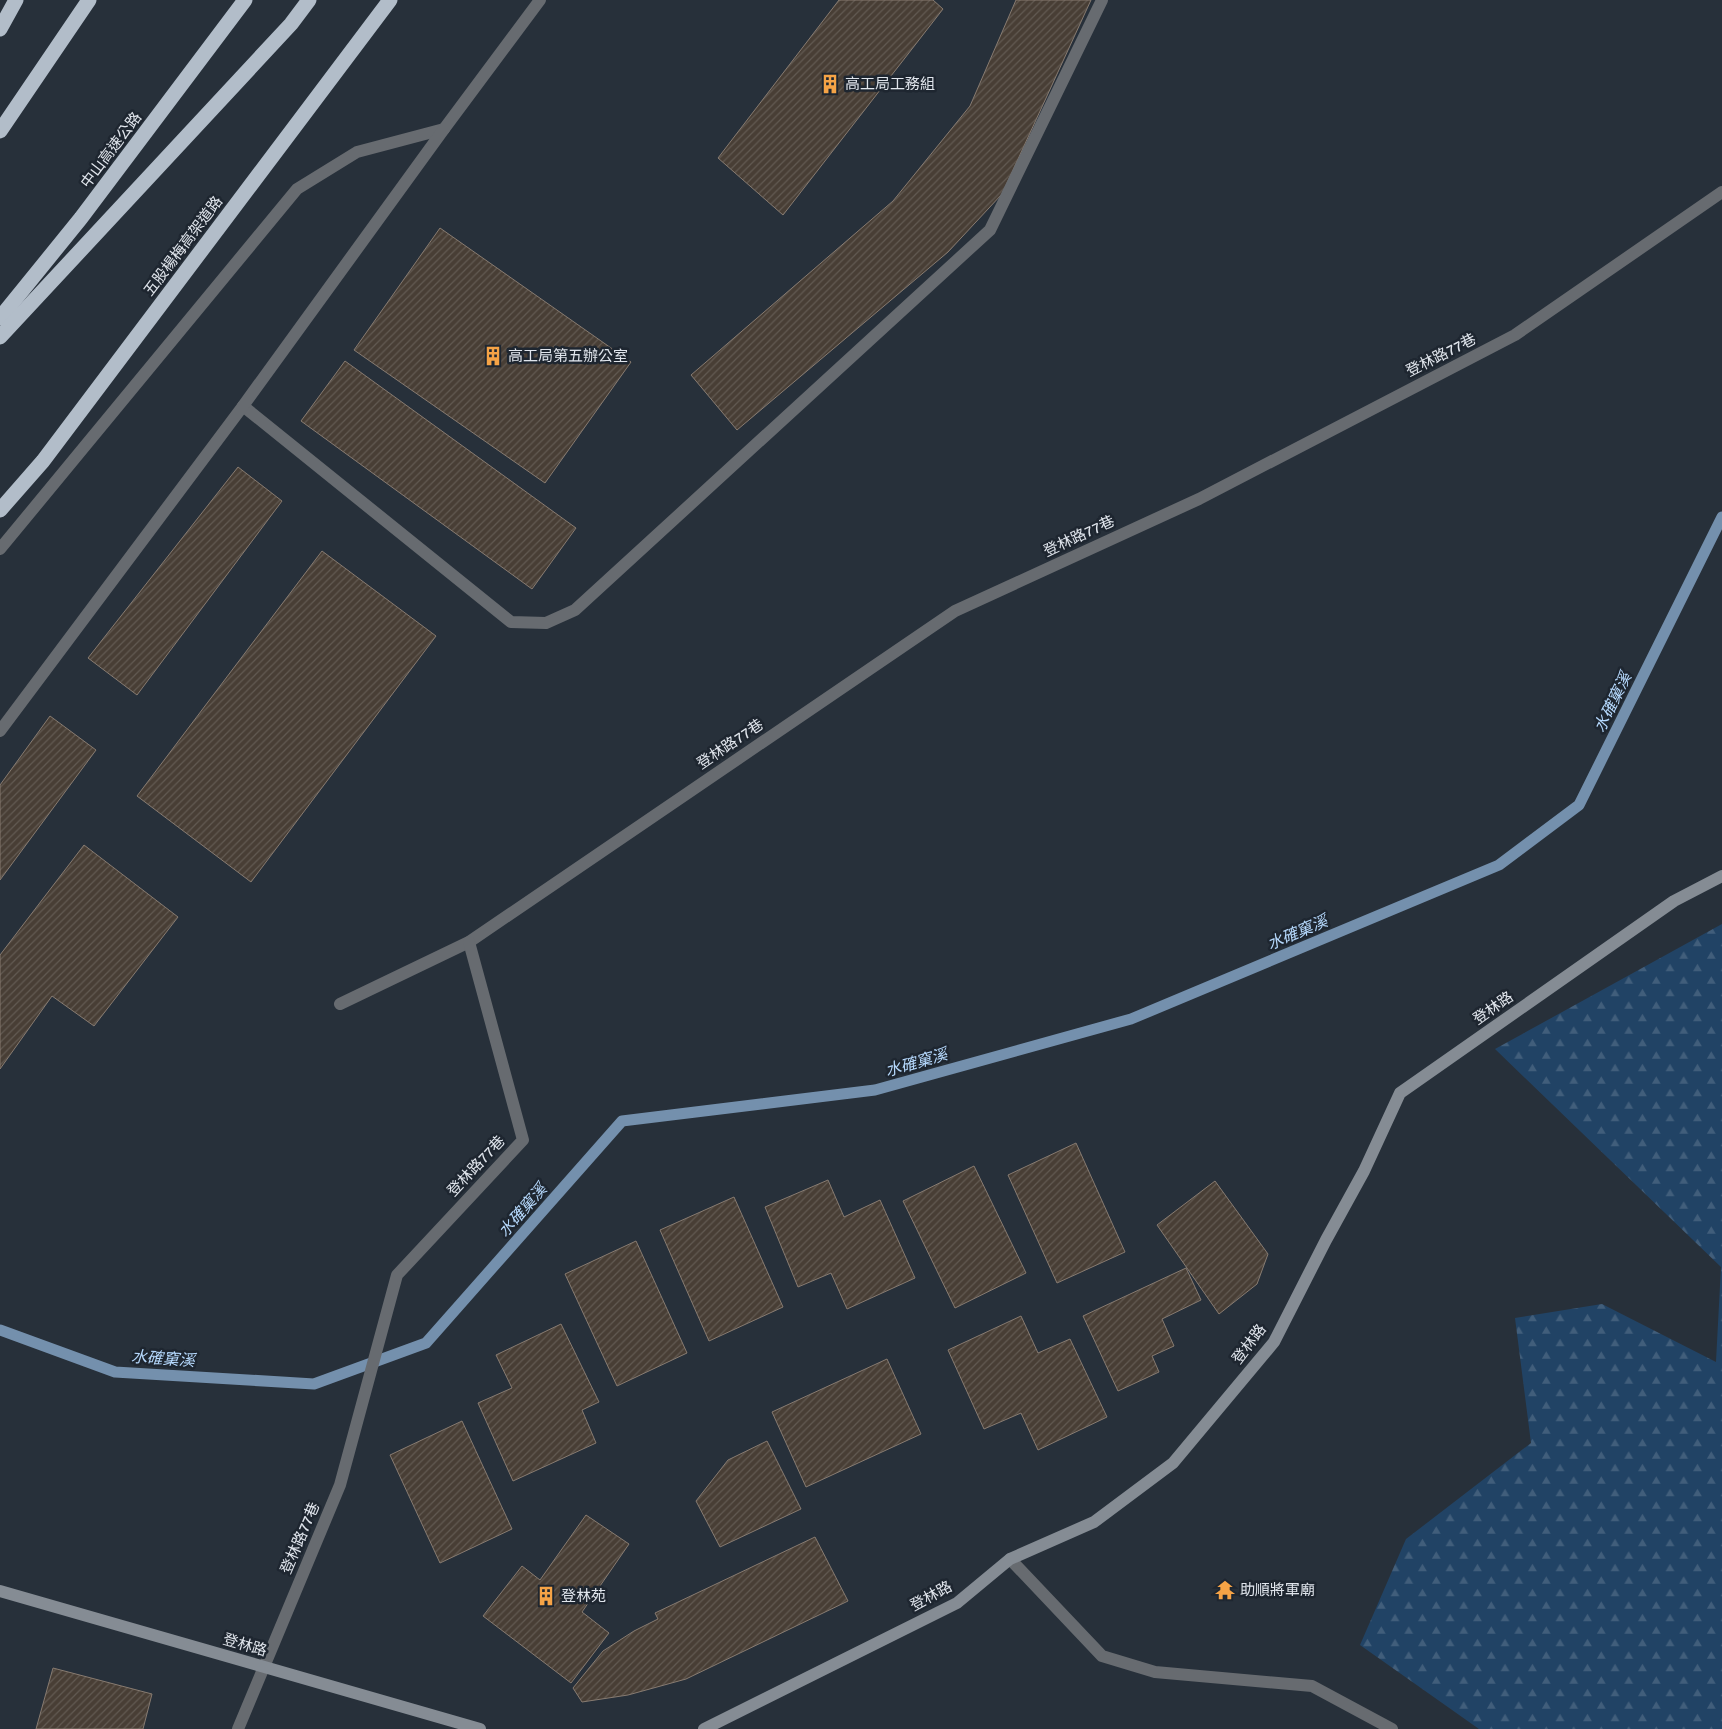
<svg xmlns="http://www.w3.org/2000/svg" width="1722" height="1729" viewBox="0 0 1722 1729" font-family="Signika,'Noto Sans TC',sans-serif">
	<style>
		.forest { fill: url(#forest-firs) }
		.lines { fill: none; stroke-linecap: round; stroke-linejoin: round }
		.stream { stroke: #7490ad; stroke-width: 11 }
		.building { fill: url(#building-hatch); stroke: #877b71 }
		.lane { stroke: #676b70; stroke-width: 12 }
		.street { stroke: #676b70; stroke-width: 12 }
		.secondary { stroke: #858c94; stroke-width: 12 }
		.highway { stroke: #b2bdc9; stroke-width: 15 }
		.labels { text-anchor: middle; stroke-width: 5; stroke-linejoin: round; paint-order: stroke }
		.poi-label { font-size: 15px; fill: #e0e5ec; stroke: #1e2630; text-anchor: start }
		.street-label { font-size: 15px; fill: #e0e5ec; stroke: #1e2630 }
		.water-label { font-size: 16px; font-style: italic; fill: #b5d8fc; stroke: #1e2630 }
	</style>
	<defs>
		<pattern id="forest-firs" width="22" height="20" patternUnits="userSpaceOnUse" patternTransform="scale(1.25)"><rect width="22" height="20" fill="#214365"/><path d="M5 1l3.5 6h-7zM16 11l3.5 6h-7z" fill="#415e7b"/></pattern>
		<pattern id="building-hatch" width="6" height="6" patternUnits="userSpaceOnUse" patternTransform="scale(1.25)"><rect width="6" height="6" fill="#483e35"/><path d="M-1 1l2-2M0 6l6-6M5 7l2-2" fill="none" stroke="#625a52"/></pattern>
	</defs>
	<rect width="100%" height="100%" fill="#27303a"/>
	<polygon class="forest" points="1722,924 1722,1729 1479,1729 1360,1645 1406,1539 1531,1443 1515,1318 1602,1304 1716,1362 1721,1267 1495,1049"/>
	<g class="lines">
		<polyline class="stream" points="0,1330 115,1372 314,1384 426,1343 622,1121 875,1090 1131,1019 1499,865 1579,805 1722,517"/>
	</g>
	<g class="building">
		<polygon points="839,0 933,0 943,9 783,215 718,158"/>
		<polygon points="1016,0 1091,0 1002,194 948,252 737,430 691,375 893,201 970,106"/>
		<polygon points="440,228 631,362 545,483 354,350"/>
		<polygon points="345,361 576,528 532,589 301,421"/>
		<polygon points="238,467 282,501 137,695 88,658"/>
		<polygon points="322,551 436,636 251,882 137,796"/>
		<polygon points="50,716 96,750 0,880 0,785"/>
		<polygon points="84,845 178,917 94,1026 52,996 0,1069 0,955"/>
		<polygon points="1076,1143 1125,1252 1057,1283 1008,1175"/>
		<polygon points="974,1166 1026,1273 955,1308 903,1201"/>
		<polygon points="828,1180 844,1217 880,1200 915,1278 847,1309 831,1273 798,1287 765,1207"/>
		<polygon points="1215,1181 1268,1254 1257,1284 1219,1314 1157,1225"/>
		<polygon points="734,1197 783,1307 709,1341 660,1230"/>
		<polygon points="636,1241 687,1353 617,1386 565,1274"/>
		<polygon points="1186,1268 1201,1300 1162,1319 1174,1346 1152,1356 1159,1372 1118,1391 1083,1316"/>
		<polygon points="1021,1316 1038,1353 1070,1339 1107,1417 1038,1450 1021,1413 984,1429 948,1350"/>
		<polygon points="561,1324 599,1402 582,1410 596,1443 513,1481 478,1403 512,1388 496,1355"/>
		<polygon points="887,1359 921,1434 806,1487 772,1412"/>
		<polygon points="462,1421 512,1529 440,1563 390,1455"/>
		<polygon points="767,1441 801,1509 720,1547 696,1501 728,1460"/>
		<polygon points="586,1515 629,1544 582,1612 609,1633 571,1683 483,1616 522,1566 540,1580"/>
		<polygon points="815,1537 848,1601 686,1679 628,1695 582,1702 573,1688 603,1651 634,1631 658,1619 655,1613"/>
		<polygon points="53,1668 152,1694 143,1729 36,1729"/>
	</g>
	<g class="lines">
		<g class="lane">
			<polyline points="243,406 511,622 546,623 575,610 990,230 1102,0"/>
			<polyline points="0,549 297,189 357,152 444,129"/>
			<polyline points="0,731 243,406 444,129 540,0"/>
			<polyline points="1010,1559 1102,1656 1155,1672 1312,1686 1392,1729"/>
		</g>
		<g class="street">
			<polyline points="340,1004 469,942 955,611 1199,499 1515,335 1722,192"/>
			<polyline points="238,1729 340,1485 397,1275 523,1140 469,942"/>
		</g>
		<g class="secondary">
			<polyline points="0,1591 480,1729"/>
			<polyline points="704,1729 957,1603 1010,1559 1094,1522 1173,1463 1274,1342 1326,1240 1364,1171 1400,1093 1674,901 1722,876"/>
		</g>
		<g class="highway">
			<polyline points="0,29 16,0"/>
			<polyline points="0,131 89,0"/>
			<polyline points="0,318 81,218 245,0"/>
			<polyline points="0,337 291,24 309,0"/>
			<polyline points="0,510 43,461 390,0"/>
		</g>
	</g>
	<defs>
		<symbol id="building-bare" viewBox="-9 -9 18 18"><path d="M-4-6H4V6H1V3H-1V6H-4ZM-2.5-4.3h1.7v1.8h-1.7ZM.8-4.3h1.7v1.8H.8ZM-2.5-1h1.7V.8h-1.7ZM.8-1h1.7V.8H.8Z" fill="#f5a346" stroke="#1e2630" stroke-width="2.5" paint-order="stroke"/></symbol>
		<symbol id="temple-bare" viewBox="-9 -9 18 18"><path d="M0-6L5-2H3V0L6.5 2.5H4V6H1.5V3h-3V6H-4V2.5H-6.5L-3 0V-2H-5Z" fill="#f5a346" stroke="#1e2630" stroke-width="2.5" paint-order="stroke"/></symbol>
	</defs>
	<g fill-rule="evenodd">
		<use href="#building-bare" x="816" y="70" width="28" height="28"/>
		<use href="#building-bare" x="479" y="342" width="28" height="28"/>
		<use href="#temple-bare" x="1211" y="1576" width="28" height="28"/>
		<use href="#building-bare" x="532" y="1582" width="28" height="28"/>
	</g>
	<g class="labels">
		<g class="poi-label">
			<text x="845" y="89">高工局工務組</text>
			<text x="508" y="361">高工局第五辦公室</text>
			<text x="1240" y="1595">助順將軍廟</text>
			<text x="561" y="1601">登林苑</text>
		</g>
		<g class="street-label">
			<text transform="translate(111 150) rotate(-53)" y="5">中山高速公路</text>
			<text transform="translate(183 246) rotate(-53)" y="5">五股楊梅高架道路</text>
			<text transform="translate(1441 355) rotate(-27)" y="5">登林路77巷</text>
			<text transform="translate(1079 536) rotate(-25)" y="5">登林路77巷</text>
			<text transform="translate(730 744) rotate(-34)" y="5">登林路77巷</text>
			<text transform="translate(1493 1008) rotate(-35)" y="5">登林路</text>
			<text transform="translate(476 1166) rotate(-47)" y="5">登林路77巷</text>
			<text transform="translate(1249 1344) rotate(-53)" y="5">登林路</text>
			<text transform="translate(300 1538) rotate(-67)" y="5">登林路77巷</text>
			<text transform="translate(931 1596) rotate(-29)" y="5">登林路</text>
			<text transform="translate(245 1645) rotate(16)" y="5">登林路</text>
		</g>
		<g class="water-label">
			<text transform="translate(1612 702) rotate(-64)" y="6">水確窠溪</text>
			<text transform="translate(1297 932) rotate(-23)" y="6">水確窠溪</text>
			<text transform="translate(916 1062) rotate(-16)" y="6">水確窠溪</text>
			<text transform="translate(522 1210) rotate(-49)" y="6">水確窠溪</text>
			<text transform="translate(163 1358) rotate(4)" y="6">水確窠溪</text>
		</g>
	</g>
</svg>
